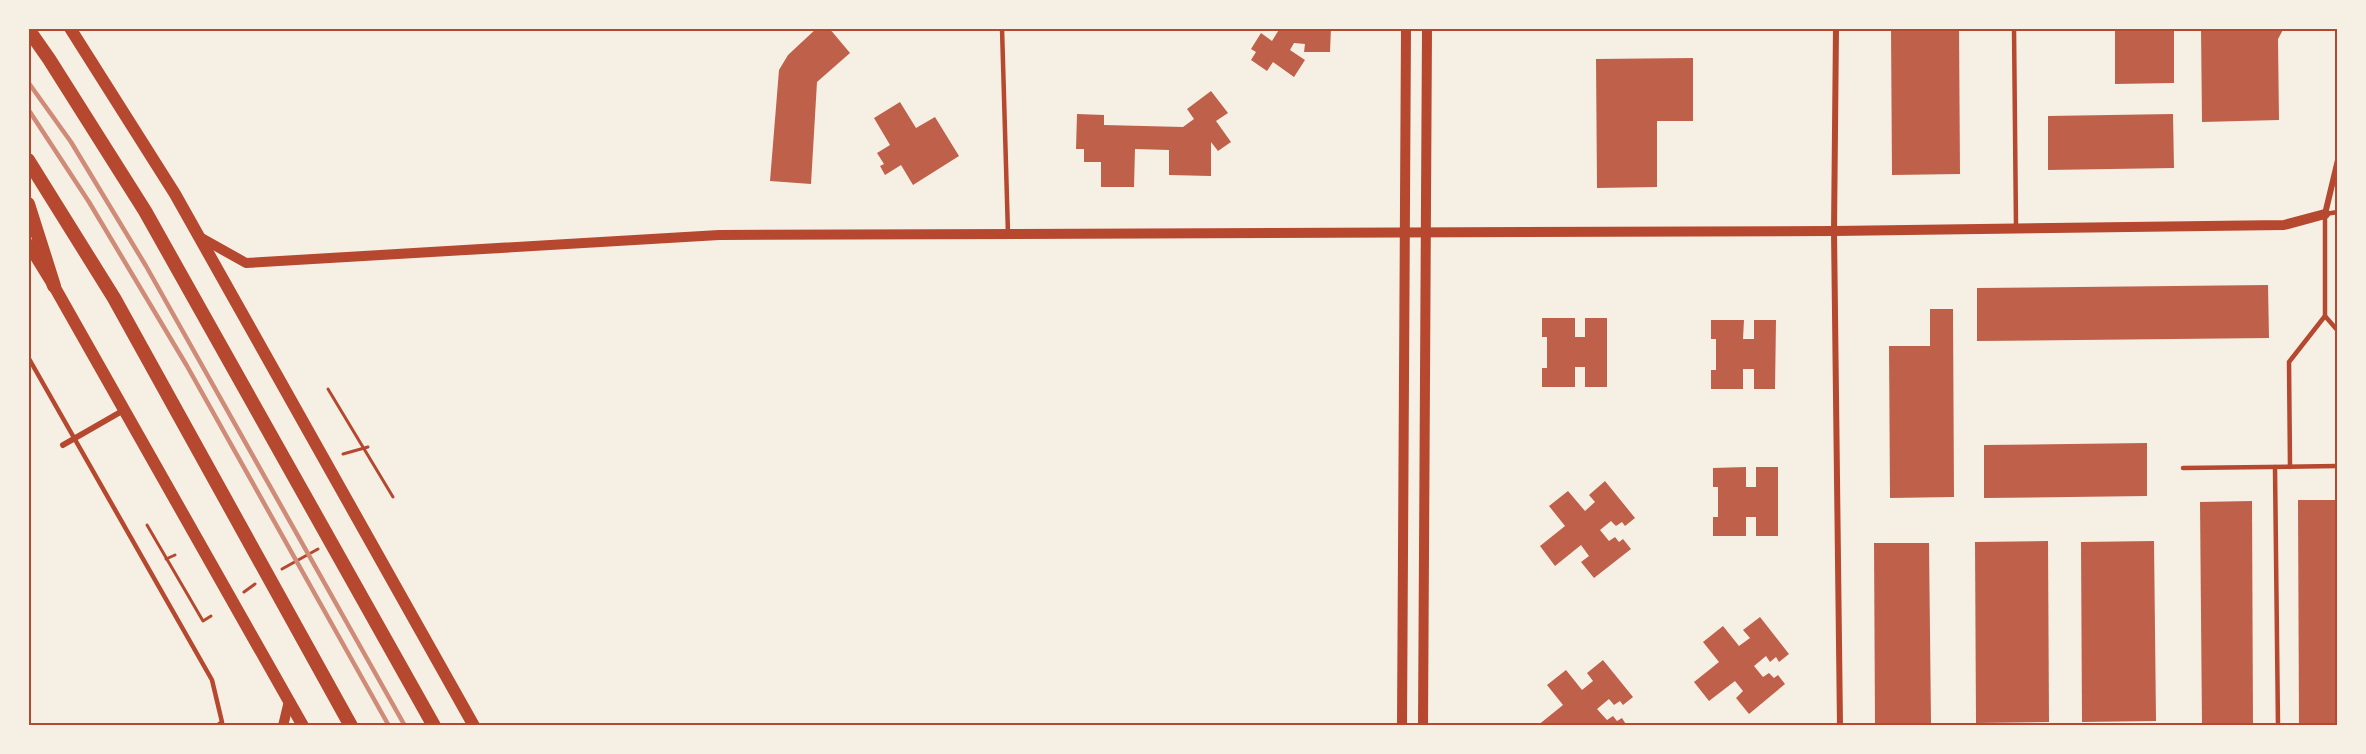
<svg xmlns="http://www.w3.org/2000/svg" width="2366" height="754" viewBox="0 0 2366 754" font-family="'IBM Plex Sans',sans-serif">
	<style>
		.building { fill: #bf614a }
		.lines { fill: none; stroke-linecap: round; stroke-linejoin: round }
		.path { stroke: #b5482f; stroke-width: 3 }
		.service { stroke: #b5482f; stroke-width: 4.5 }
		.minor { stroke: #b5482f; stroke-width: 6 }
		.tertiary { stroke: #b5482f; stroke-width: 10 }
		.secondary { stroke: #b5482f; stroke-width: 12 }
		.primary { stroke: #b5482f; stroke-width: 14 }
		.rail { stroke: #cf8b77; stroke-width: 4.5 }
		.neatline { fill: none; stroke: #b5482f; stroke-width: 2 }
	</style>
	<rect width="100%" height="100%" fill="#f6efe4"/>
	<g class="building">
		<polygon points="817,28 829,28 850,53 817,82 811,184 770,181 779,70 788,55"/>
		<polygon points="1280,28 1331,28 1330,52 1304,52 1305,44 1294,43 1290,50 1305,60 1294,77 1273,62 1267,71 1251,60 1256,52 1251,49 1261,33 1272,41"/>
		<polygon points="1891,28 1959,28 1960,174 1892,175"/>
		<polygon points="2115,28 2174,28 2174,83 2115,84"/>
		<polygon points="2201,28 2284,28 2278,39 2279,120 2202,122"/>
		<polygon points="1693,58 1693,121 1657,121 1657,187 1597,188 1596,59"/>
		<polygon points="1211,91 1228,113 1216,121 1231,142 1218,151 1211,142 1211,176 1169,175 1169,150 1135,149 1134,187 1101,187 1101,162 1084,162 1084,149 1076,149 1077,114 1104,115 1104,125 1183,127 1194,119 1187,109"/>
		<polygon points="900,102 916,128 935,117 959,156 913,185 901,165 885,175 880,166 884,164 877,153 890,145 874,118"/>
		<polygon points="2173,114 2174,168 2048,170 2048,116"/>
		<polygon points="2268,285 2269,338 1977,341 1977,288"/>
		<polygon points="1930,309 1953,309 1954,497 1890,498 1889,346 1930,346"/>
		<polygon points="1542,318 1575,318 1575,337 1585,337 1585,318 1607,318 1607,387 1585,387 1585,367 1575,367 1575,387 1542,387 1542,368 1547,368 1547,337 1542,337"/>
		<polygon points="1711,320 1744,320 1743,339 1754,339 1754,320 1776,320 1775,389 1754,389 1754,369 1743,369 1743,389 1711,389 1711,370 1716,370 1716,339 1711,339"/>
		<polygon points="2147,443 2147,496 1984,498 1984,445"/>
		<polygon points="1746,467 1746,487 1756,487 1756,467 1778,467 1778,536 1756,536 1756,517 1746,517 1746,536 1713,536 1713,517 1718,517 1718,487 1713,487 1713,468"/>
		<polygon points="1605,481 1635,518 1625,526 1622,522 1616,526 1611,521 1600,530 1609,541 1615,537 1619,542 1623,539 1631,549 1594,578 1581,562 1589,556 1581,545 1555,566 1540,546 1565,526 1549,506 1568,491 1585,511 1595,502 1589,495"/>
		<polygon points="2298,500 2338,500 2338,726 2299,726"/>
		<polygon points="2252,501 2253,726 2202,726 2200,502"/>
		<polygon points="2048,541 2049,722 1976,723 1975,542"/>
		<polygon points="2154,541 2156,721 2082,722 2081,542"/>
		<polygon points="1874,543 1929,543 1931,723 1875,724"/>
		<polygon points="1760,617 1789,654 1779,662 1776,657 1770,662 1766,656 1754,666 1763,677 1769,673 1774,678 1778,675 1785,684 1749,714 1736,698 1743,691 1735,681 1709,701 1694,682 1719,662 1703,642 1723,626 1739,646 1750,638 1743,630"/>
		<polygon points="1603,660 1633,697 1623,705 1620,701 1614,705 1609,699 1597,709 1607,720 1613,716 1617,721 1622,718 1627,726 1537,726 1563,705 1547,685 1566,670 1582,690 1593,681 1587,673"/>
	</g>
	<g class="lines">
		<g class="path">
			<polyline points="328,389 393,497"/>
			<polyline points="343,454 368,447"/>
			<polyline points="147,525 203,621 211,616"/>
			<polyline points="166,559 175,555"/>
			<polyline points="282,569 318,549"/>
			<polyline points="244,592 255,584"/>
		</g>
		<g class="service">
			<polyline points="1002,28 1008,234"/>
			<polyline points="2014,28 2016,227"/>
			<polyline points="2325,316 2338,331"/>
			<polyline points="28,357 212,680 222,722 217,726"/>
			<polyline points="2275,467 2278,726"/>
			<polyline points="2290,467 2289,362 2325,316 2325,214 2338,212"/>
			<polyline points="2183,468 2338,466"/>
		</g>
		<g class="minor">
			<polyline points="1836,28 1834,231 1840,726"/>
			<polyline points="2325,214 2338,160"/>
			<polyline points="63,445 124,410"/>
		</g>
		<g class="tertiary">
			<polyline points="198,236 246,263 719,235 1834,231 2284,225 2325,214"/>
			<polyline points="283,726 289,701"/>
			<polyline points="1402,726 1406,28"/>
			<polyline points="1423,726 1427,28"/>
		</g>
		<g class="secondary">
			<polyline points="70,28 175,194 474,726"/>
			<polyline points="28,244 54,286 303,726"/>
		</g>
		<g class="primary">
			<polyline points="28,29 49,59 145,211 434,726"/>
			<polyline points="28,160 114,298 351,726"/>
			<polyline points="28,204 54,286"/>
		</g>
		<g class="rail">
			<polyline points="28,82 71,142 146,266 405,726"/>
			<polyline points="28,109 89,202 187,366 389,726"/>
		</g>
	</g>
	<rect width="2366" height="754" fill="none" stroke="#f6efe4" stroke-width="60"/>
	<rect x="30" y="30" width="2306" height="694" class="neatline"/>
</svg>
